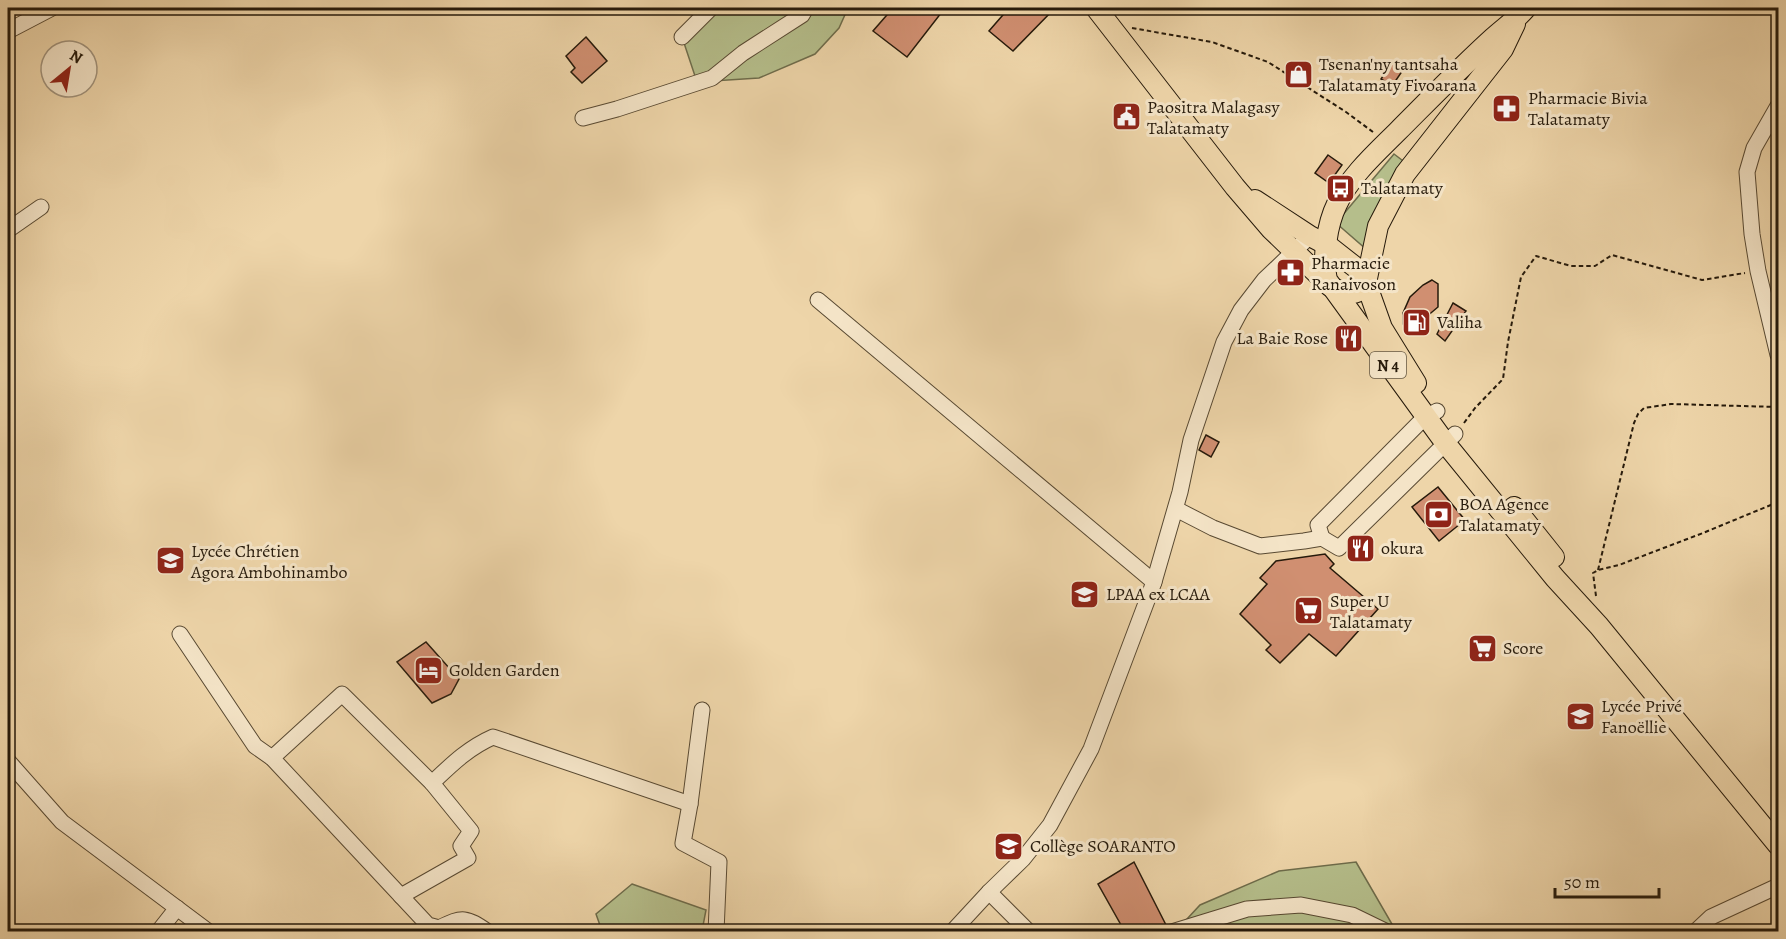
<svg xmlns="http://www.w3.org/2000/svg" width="1786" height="939" viewBox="0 0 1786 939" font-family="Alegreya,serif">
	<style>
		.green { fill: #b5be8b; stroke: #6e6c4b; stroke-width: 1.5 }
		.building { fill: #d08f71; stroke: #261a0b; stroke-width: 1.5 }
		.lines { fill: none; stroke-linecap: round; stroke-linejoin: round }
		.minor-casing { stroke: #584932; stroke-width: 17 }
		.major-casing { stroke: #261a0b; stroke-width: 22 }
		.path { stroke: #261a0b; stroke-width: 2; stroke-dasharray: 4.5 3; stroke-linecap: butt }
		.minor { stroke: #f4e4c7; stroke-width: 15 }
		.major { stroke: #eed5a9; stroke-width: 20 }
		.labels { text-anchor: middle; stroke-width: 6; stroke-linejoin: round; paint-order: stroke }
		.shield { fill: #f4e4c7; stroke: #645743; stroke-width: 1.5 }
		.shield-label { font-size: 16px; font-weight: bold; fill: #261a0b }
		.poi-label { font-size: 18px; fill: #261a0b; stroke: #f4e4c7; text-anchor: start }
	</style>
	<rect width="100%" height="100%" fill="#eed5a9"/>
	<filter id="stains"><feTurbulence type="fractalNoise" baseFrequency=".00333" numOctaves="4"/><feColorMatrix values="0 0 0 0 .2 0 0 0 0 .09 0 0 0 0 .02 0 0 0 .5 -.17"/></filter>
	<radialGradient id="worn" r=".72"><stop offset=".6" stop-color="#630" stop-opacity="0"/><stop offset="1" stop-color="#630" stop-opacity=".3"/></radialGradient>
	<g class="green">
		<polygon points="711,8 848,8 839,28 815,54 759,78 697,82 682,37"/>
		<polygon points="1394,154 1411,167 1366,249 1336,223"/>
		<polygon points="1356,862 1396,931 1175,932 1200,905 1279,871"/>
		<polygon points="632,884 706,910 702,931 602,931 596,914"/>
	</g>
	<g class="building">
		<polygon points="893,8 945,8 907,57 873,31"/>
		<polygon points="1009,8 1055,8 1013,51 989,31"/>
		<polygon points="586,37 607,61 582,83 571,72 575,68 566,56"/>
		<polygon points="1392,62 1403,70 1392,86 1381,79"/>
		<polygon points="1328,155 1342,165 1329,183 1315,173"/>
		<polygon points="1432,280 1438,284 1438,307 1413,328 1403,324 1403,313 1410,297 1423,285"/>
		<polygon points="1453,303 1466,311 1445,341 1437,334"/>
		<polygon points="1206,435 1219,442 1211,457 1199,450"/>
		<polygon points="1438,487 1465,520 1439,541 1412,507"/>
		<polygon points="1325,554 1334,564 1330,568 1378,609 1336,656 1309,634 1280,663 1266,650 1271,645 1240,614 1267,584 1260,578 1276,561"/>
		<polygon points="426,642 459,679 451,694 432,703 397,662"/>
		<polygon points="1134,862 1166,925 1162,932 1125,932 1098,884"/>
	</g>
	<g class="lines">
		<defs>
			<g id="minor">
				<polyline points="8,31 52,8"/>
				<polyline points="682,37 711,8"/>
				<polyline points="1778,106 1754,148 1747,172 1752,234 1758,271 1778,355"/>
				<polyline points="583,118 617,109 712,78 743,53 802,15 806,8"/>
				<polyline points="8,230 41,207"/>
				<polyline points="818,300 1154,582"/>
				<polyline points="1176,509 1213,528 1260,546 1304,541 1322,538 1339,548 1455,434"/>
				<polyline points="1322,538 1318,525 1425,417 1437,411"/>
				<path d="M180 634 255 746 272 758 428 925 439 928C463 916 466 917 488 932"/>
				<polyline points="702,710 690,804 683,843 719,862 716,932"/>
				<polyline points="272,758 342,694 432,783 471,831 461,846 468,858 401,896"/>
				<polyline points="8,761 62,822 209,932"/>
				<path d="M432 783C451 765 468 748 493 737L690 804"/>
				<polyline points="989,892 1029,932"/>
				<polyline points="158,932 177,908"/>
				<polyline points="952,932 989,892 1023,859 1050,825 1091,749 1154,582 1180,492 1191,440 1224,342 1241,310 1264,280 1310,236"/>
				<polyline points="1172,932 1247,909 1301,905 1352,915 1387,932"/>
				<polyline points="1695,932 1711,917 1778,886"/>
			</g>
			<g id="major">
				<path d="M1096 8 1235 187 1271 229 1330 286C1342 294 1358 298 1366 283L1378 226 1405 174 1503 49 1515 24"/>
				<path d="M1526 8C1517 19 1504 28 1493 38 1460 68 1429 100 1398 131 1376 153 1350 176 1337 204 1327 224 1322 259 1327 280L1446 444 1555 578 1599 626 1778 845"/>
				<polyline points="1255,200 1310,236 1327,245 1359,270 1366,283 1382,328 1416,383"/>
				<polyline points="1514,507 1554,557"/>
			</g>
		</defs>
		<use href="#minor" class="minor-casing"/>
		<use href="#major" class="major-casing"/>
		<g class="path">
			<polyline points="1132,28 1212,42 1268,62 1346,112 1373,132"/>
			<polyline points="1464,423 1475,408 1503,379 1508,342 1521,277 1536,256 1571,266 1595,266 1612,255 1702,280 1745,273"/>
			<polyline points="1598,570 1634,423 1638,414 1644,408 1671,404 1778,407"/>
			<polyline points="1596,596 1593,573 1598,570 1619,565 1703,533 1778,502"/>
		</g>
		<use href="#minor" class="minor"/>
		<use href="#major" class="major"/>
	</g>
	<defs>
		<symbol id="shop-square" viewBox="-11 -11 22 22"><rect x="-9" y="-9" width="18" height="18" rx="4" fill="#8f2418" stroke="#f4e4c7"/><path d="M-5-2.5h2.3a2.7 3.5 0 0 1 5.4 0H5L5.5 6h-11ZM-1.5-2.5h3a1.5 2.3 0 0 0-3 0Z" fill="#fff"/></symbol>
		<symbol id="pharmacy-square" viewBox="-11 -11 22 22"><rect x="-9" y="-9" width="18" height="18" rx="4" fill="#8f2418" stroke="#f4e4c7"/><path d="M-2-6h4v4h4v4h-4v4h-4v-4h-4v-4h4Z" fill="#fff"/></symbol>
		<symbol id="civic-square" viewBox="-11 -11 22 22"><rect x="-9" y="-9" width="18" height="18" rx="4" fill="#8f2418" stroke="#f4e4c7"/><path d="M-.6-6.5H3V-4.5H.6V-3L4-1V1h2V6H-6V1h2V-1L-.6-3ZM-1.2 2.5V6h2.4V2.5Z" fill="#fff"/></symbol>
		<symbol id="bus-square" viewBox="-11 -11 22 22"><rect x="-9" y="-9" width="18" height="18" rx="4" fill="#8f2418" stroke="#f4e4c7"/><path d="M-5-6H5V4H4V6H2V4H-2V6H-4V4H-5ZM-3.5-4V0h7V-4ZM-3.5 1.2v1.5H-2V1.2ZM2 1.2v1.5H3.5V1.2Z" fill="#fff"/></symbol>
		<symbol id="fuel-square" viewBox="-11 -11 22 22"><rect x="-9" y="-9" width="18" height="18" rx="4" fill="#8f2418" stroke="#f4e4c7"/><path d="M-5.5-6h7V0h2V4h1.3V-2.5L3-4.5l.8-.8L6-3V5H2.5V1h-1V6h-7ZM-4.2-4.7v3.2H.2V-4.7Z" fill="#fff"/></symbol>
		<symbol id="restaurant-square" viewBox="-11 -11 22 22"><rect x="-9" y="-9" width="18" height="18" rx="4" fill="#8f2418" stroke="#f4e4c7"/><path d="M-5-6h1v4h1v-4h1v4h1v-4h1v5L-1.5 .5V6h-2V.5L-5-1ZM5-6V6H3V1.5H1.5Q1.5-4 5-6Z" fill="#fff"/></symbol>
		<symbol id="bank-square" viewBox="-11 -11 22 22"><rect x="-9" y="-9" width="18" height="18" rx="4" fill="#8f2418" stroke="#f4e4c7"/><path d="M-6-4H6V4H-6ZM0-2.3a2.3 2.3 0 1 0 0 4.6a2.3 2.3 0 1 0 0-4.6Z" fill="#fff"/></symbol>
		<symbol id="school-square" viewBox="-11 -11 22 22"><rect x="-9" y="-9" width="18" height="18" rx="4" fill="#8f2418" stroke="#f4e4c7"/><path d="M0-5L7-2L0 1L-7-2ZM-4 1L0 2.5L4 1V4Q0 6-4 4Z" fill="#fff"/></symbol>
		<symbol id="supermarket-square" viewBox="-11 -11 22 22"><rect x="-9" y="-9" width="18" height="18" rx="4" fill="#8f2418" stroke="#f4e4c7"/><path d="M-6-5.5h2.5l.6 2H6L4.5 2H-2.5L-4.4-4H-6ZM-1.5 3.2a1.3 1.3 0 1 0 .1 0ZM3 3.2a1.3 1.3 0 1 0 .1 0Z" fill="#fff"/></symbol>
		<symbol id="hotel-square" viewBox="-11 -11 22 22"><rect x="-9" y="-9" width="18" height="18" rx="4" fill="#8f2418" stroke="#f4e4c7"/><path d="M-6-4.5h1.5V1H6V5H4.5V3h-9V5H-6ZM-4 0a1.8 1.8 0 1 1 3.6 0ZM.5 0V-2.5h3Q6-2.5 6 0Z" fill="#fff"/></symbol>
	</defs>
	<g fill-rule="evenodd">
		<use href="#shop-square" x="1282" y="58" width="33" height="33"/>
		<use href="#pharmacy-square" x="1490" y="92" width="33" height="33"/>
		<use href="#civic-square" x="1110" y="100" width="33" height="33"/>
		<use href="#bus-square" x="1324" y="172" width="33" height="33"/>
		<use href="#pharmacy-square" x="1274" y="256" width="33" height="33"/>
		<use href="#fuel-square" x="1400" y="306" width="33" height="33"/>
		<use href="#restaurant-square" x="1332" y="322" width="33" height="33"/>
		<use href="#bank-square" x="1422" y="498" width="33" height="33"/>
		<use href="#restaurant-square" x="1344" y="532" width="33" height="33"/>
		<use href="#school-square" x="154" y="544" width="33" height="33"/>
		<use href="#school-square" x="1068" y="578" width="33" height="33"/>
		<use href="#supermarket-square" x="1292" y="594" width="33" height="33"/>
		<use href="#supermarket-square" x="1466" y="632" width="33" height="33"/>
		<use href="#hotel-square" x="412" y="654" width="33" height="33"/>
		<use href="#school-square" x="1564" y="700" width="33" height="33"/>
		<use href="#school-square" x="992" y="830" width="33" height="33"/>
	</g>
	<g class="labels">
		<rect class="shield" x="1370" y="352" width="36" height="26" rx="4.5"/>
		<g class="shield-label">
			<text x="1388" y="371">N 4</text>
		</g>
		<g class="poi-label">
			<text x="1319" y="70">Tsenan'ny tantsaha<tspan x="1319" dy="21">Talatamaty Fivoarana</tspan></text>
			<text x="1528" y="104">Pharmacie Bivia<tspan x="1528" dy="21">Talatamaty</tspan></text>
			<text x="1147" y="113">Paositra Malagasy<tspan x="1147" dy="21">Talatamaty</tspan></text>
			<text x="1361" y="194">Talatamaty</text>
			<text x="1311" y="269">Pharmacie<tspan x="1311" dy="21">Ranaivoson</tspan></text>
			<text x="1437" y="328">Valiha</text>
			<text x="1328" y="344" text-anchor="end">La Baie Rose</text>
			<text x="1459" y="510">BOA Agence<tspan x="1459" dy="21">Talatamaty</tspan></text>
			<text x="1381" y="554">okura</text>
			<text x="191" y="557">Lycée Chrétien<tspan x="191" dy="21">Agora Ambohinambo</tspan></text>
			<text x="1106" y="600">LPAA ex LCAA</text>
			<text x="1330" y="607">Super U<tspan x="1330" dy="21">Talatamaty</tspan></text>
			<text x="1503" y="654">Score</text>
			<text x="449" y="676">Golden Garden</text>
			<text x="1601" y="712">Lycée Privé<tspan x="1601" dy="21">Fanoëllie</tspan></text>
			<text x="1030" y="852">Collège SOARANTO</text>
		</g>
	</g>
	<rect width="1786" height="939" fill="none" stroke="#eed5a9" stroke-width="30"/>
	<rect x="9" y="9" width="1768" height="921" fill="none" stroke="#261a0b" stroke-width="3"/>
	<rect x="15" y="15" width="1756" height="909" fill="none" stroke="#261a0b" stroke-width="1.5"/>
	<g transform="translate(69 69) rotate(30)"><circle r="28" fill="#f4e4c7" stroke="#a2937c" stroke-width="1.5"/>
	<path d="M0-4.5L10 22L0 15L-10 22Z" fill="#8f2418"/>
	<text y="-9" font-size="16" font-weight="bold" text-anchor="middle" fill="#261a0b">N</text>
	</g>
	<path d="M1555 888v9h104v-9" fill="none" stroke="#261a0b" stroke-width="3"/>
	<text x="1564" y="888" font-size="18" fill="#261a0b" stroke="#f4e4c7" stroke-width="4.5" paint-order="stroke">50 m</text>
	<rect width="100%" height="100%" filter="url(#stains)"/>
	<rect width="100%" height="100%" fill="url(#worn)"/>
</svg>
